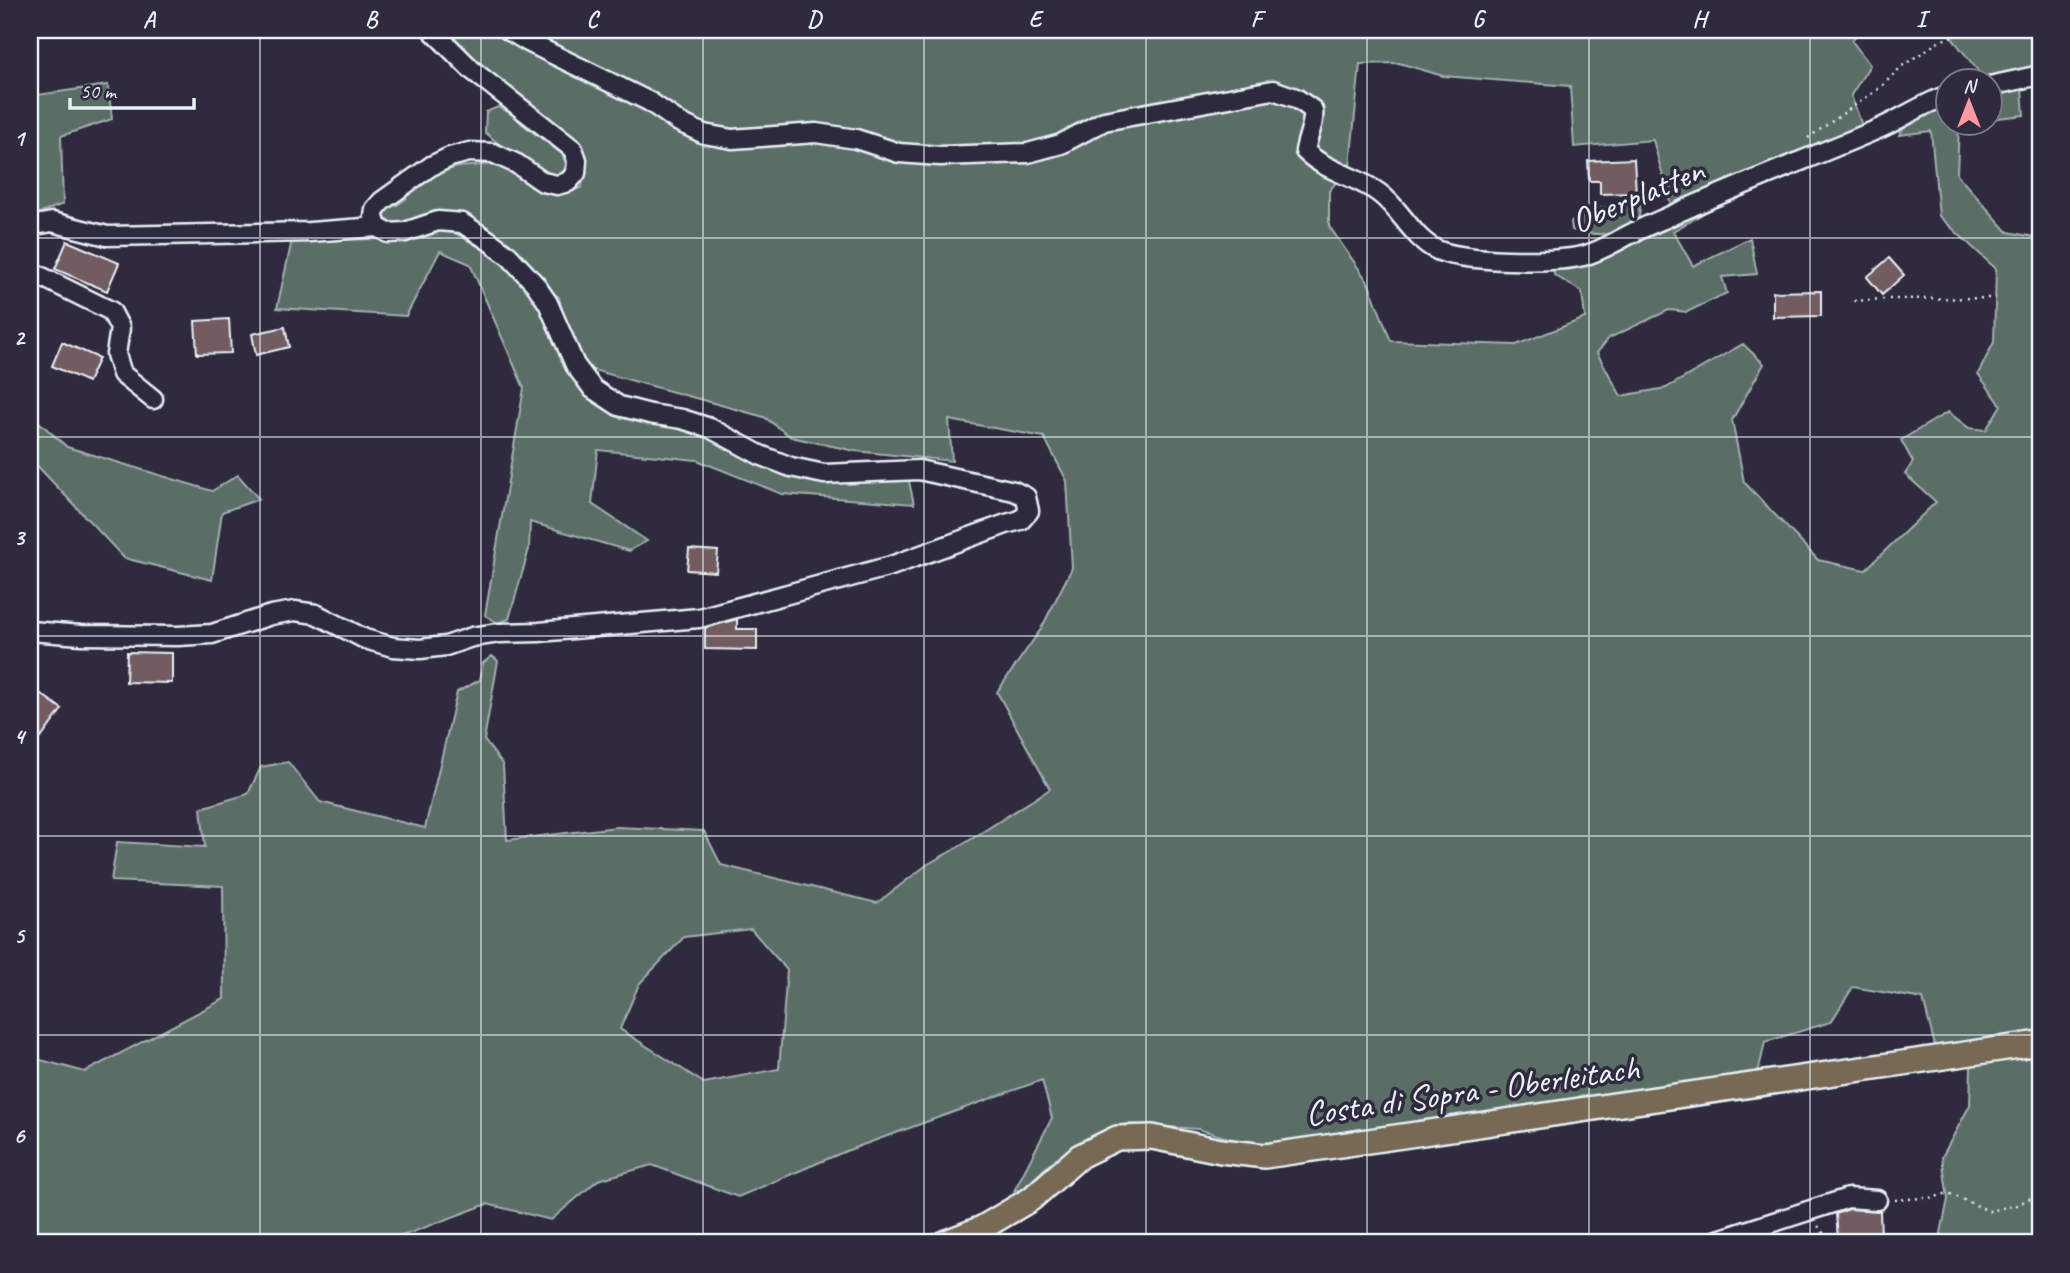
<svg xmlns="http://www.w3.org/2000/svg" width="2070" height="1273" viewBox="0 0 2070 1273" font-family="Caveat,sans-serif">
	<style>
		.green { fill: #5a6e66; stroke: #a1b0af; stroke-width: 2; fill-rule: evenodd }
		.building { fill: #735c61; stroke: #e8f1f8; stroke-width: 2 }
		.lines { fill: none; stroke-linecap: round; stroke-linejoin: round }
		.minor-casing { stroke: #e8f1f8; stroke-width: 23 }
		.major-casing { stroke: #e8f1f8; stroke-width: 28 }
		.path { stroke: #e8f1f8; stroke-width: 2.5; stroke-dasharray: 2 5; stroke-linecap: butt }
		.minor { stroke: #2f2a3d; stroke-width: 18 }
		.major { stroke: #786954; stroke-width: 23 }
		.grid { fill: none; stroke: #e8f1f8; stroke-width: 2; stroke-opacity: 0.55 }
		.labels { text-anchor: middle; stroke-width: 7; stroke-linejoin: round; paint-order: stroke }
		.street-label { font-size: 35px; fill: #e8f1f8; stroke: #2f2a3d }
		.neatline { fill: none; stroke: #e8f1f8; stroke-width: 2.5 }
		.grid-label { font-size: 23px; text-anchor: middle; font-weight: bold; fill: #e8f1f8 }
	</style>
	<rect width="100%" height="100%" fill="#2f2a3d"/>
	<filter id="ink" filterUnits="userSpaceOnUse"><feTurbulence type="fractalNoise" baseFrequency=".0143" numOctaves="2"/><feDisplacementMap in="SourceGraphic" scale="14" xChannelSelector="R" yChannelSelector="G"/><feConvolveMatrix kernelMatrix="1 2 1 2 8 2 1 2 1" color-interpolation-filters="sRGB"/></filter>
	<g filter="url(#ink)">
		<g class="green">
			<path d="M443 30H1859L1852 41 1870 65 1851 95 1863 128 1672 209 1653 140 1574 147 1570 86 1443 76 1399 63 1360 64 1350 165 1329 191V226L1368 282 1391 341 1516 345 1585 318 1582 292 1554 275 1553 263 1626 241 1748 188 1673 231 1693 266 1750 238 1757 274 1722 277 1727 293 1687 312 1669 310 1609 338 1597 353 1621 396 1666 388 1743 344 1764 364 1732 420 1744 482 1818 560 1865 570 1936 502 1905 474 1913 462 1901 440 1948 412 1969 428 1986 430 2001 405 1978 374 1994 342 1996 269 1939 216 1931 131 1899 135C1908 119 1930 109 1947 104L1948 122 1961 123H1959L1957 175 2008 232 2040 238V1032L1935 1046 1923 999 1853 987 1831 1022 1765 1042 1759 1069 1753 1074 1285 1141 1249 1144 1198 1129 1126 1124 1097 1135 1056 1158 1023 1189 1014 1191 1052 1118 1042 1080 846 1151 738 1197 652 1165 598 1180 551 1220 487 1204 402 1236 399 1243H30V1057L85 1072 224 999 223 886 111 881 117 842 205 847 201 808 248 794 261 767 288 762 320 802 425 828 457 692 480 680 483 663 492 656 498 661 484 740 503 765 507 840 617 827 704 831 721 865 877 903 928 864 962 845 1050 789 997 692 1041 629 1072 568 1067 481 1044 437 949 420 952 461 855 451 791 437 764 417 586 368 567 331 559 297 443 214C437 214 431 213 425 214 411 218 399 230 385 218L386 207 397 205 406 199 408 191 436 173 458 167 494 164 522 176 548 193H568L582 187 584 170 523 103 459 47ZM751 929 787 970 779 1069 704 1083 620 1029 639 984 684 937Z"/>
			<polygon points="1946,30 2040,30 2040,69 1982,76"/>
			<polygon points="108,85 112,119 61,136 63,204 30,217 30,96"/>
			<polygon points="2022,88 2024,115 1990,119 1990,93"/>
			<polygon points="498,107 513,114 522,124 562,154 566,164 564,171 558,174 545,174 520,156 501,146 485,132 486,112"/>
			<path d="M1641 200 1638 225C1613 235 1599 237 1572 230L1571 222 1593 210Z"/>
			<polygon points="442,226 483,249 520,276 610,407 641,421 677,426 809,477 851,482 908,477 914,504 782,494 697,460 598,450 592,504 647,541 629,551 530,522 529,549 509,619 498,623 485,615 524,388 470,264 440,251 406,316 277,308 292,240 393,239"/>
			<polygon points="30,414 67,447 212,491 238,475 259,499 222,512 212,580 124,558 30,458"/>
			<polygon points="2040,1053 2040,1243 1939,1243 1948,1199 1942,1157 1970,1105 1971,1064"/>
		</g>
		<g class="building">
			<polygon points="1634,159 1636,193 1600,194 1600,181 1589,181 1588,161"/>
			<polygon points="67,241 119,263 107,291 55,269"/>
			<polygon points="1889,258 1904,275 1882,295 1867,277"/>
			<polygon points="1821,291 1821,316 1773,317 1773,292"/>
			<polygon points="229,319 231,353 197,354 195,321"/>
			<polygon points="285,327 289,347 256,355 252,334"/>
			<polygon points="62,342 99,358 88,382 52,366"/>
			<polygon points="689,549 718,551 716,572 687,570"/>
			<polygon points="737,619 737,629 757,629 757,650 705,649 705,628"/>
			<polygon points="127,652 172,653 172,683 126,682"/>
			<polygon points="30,686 62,709 41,738 30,730"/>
			<polygon points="1849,1209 1880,1211 1881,1236 1838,1239 1836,1214"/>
		</g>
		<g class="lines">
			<defs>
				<g id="minor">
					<path d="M508 30 528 42 650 102 679 122 704 134 732 139 816 133 856 139 899 153 940 156 1028 153 1061 144 1104 121 1273 90 1296 98 1313 110C1315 124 1307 137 1305 151 1325 171 1356 176 1379 193 1400 208 1412 237 1435 249 1459 262 1556 263 1583 256 1598 252 1608 246 1621 239 1640 228 1660 221 1679 212 1744 183 1810 158 1876 130 1900 120 1922 104 1948 95"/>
					<polyline points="1990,86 2040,75"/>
					<polyline points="30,226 52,222 107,236 310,232 377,227"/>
					<polyline points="30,271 111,311 120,328 116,354 122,374 153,399"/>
					<polyline points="30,631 81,635 178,636 212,634 271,615 295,611 316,614 365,639 393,647 420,649 446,646 472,637 499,633 539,632 699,618 891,566 1006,524 1021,520 1029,511 1026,497 1014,491 919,470 824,474 791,467 760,455 710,428 682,419 650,414 619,406 593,389 575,365 548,303 535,284 509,256 488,240 462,223 438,221 405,232 388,233 377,227 374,217 375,209 382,201 431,166 450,157 469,152 493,153 517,164 543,182 557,185 568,182 576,173 577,160 573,149 472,70 432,30"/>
					<polyline points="1709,1243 1848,1198 1877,1200"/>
				</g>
				<polyline id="major" points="944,1243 982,1228 1031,1199 1080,1156 1117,1138 1152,1137 1221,1151 1265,1156 2040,1043"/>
			</defs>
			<use href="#minor" class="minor-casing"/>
			<use href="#major" class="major-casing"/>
			<g class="path">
				<polyline points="1808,138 1881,87 1902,66 1938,42 1966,30"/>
				<polyline points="1854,301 1884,299 1999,298"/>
				<polyline points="1895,1200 1935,1197 1948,1193 1989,1211 2017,1205 2040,1193"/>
				<polyline points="1818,1226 1831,1243"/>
				<polyline points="1882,1243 1892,1240 1915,1243"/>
			</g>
			<use href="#minor" class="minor"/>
			<use href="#major" class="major"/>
		</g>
	</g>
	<path class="grid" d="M260 30V1243M481 30V1243M703 30V1243M924 30V1243M1146 30V1243M1367 30V1243M1589 30V1243M1810 30V1243M30 238H2040M30 437H2040M30 636H2040M30 836H2040M30 1035H2040"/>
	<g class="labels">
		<g class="street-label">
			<text transform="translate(1637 195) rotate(-23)" y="12">Oberplatten</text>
			<text transform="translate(1472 1090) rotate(-8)" y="12">Costa di Sopra - Oberleitach</text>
		</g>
	</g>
	<rect width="2070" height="1273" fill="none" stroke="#2f2a3d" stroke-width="77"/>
	<g transform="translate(1969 102)"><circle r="33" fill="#2f2a3d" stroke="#797a88" stroke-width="2"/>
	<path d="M0-5L12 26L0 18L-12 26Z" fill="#ff9aa2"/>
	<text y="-10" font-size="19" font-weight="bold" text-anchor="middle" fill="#e8f1f8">N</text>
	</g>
	<path d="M70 98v10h124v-10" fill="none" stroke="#e8f1f8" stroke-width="3.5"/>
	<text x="80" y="98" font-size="21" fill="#e8f1f8" stroke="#2f2a3d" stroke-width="5" paint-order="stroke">50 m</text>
	<rect x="38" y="38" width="1994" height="1196" class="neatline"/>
	<g class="grid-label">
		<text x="149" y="27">A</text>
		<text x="371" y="27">B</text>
		<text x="592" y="27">C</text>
		<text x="814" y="27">D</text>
		<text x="1035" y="27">E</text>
		<text x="1256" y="27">F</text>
		<text x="1478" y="27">G</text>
		<text x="1699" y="27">H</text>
		<text x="1921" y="27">I</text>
		<text x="19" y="146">1</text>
		<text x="19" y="345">2</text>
		<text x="19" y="545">3</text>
		<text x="19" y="744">4</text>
		<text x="19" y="943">5</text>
		<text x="19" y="1143">6</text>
	</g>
</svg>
